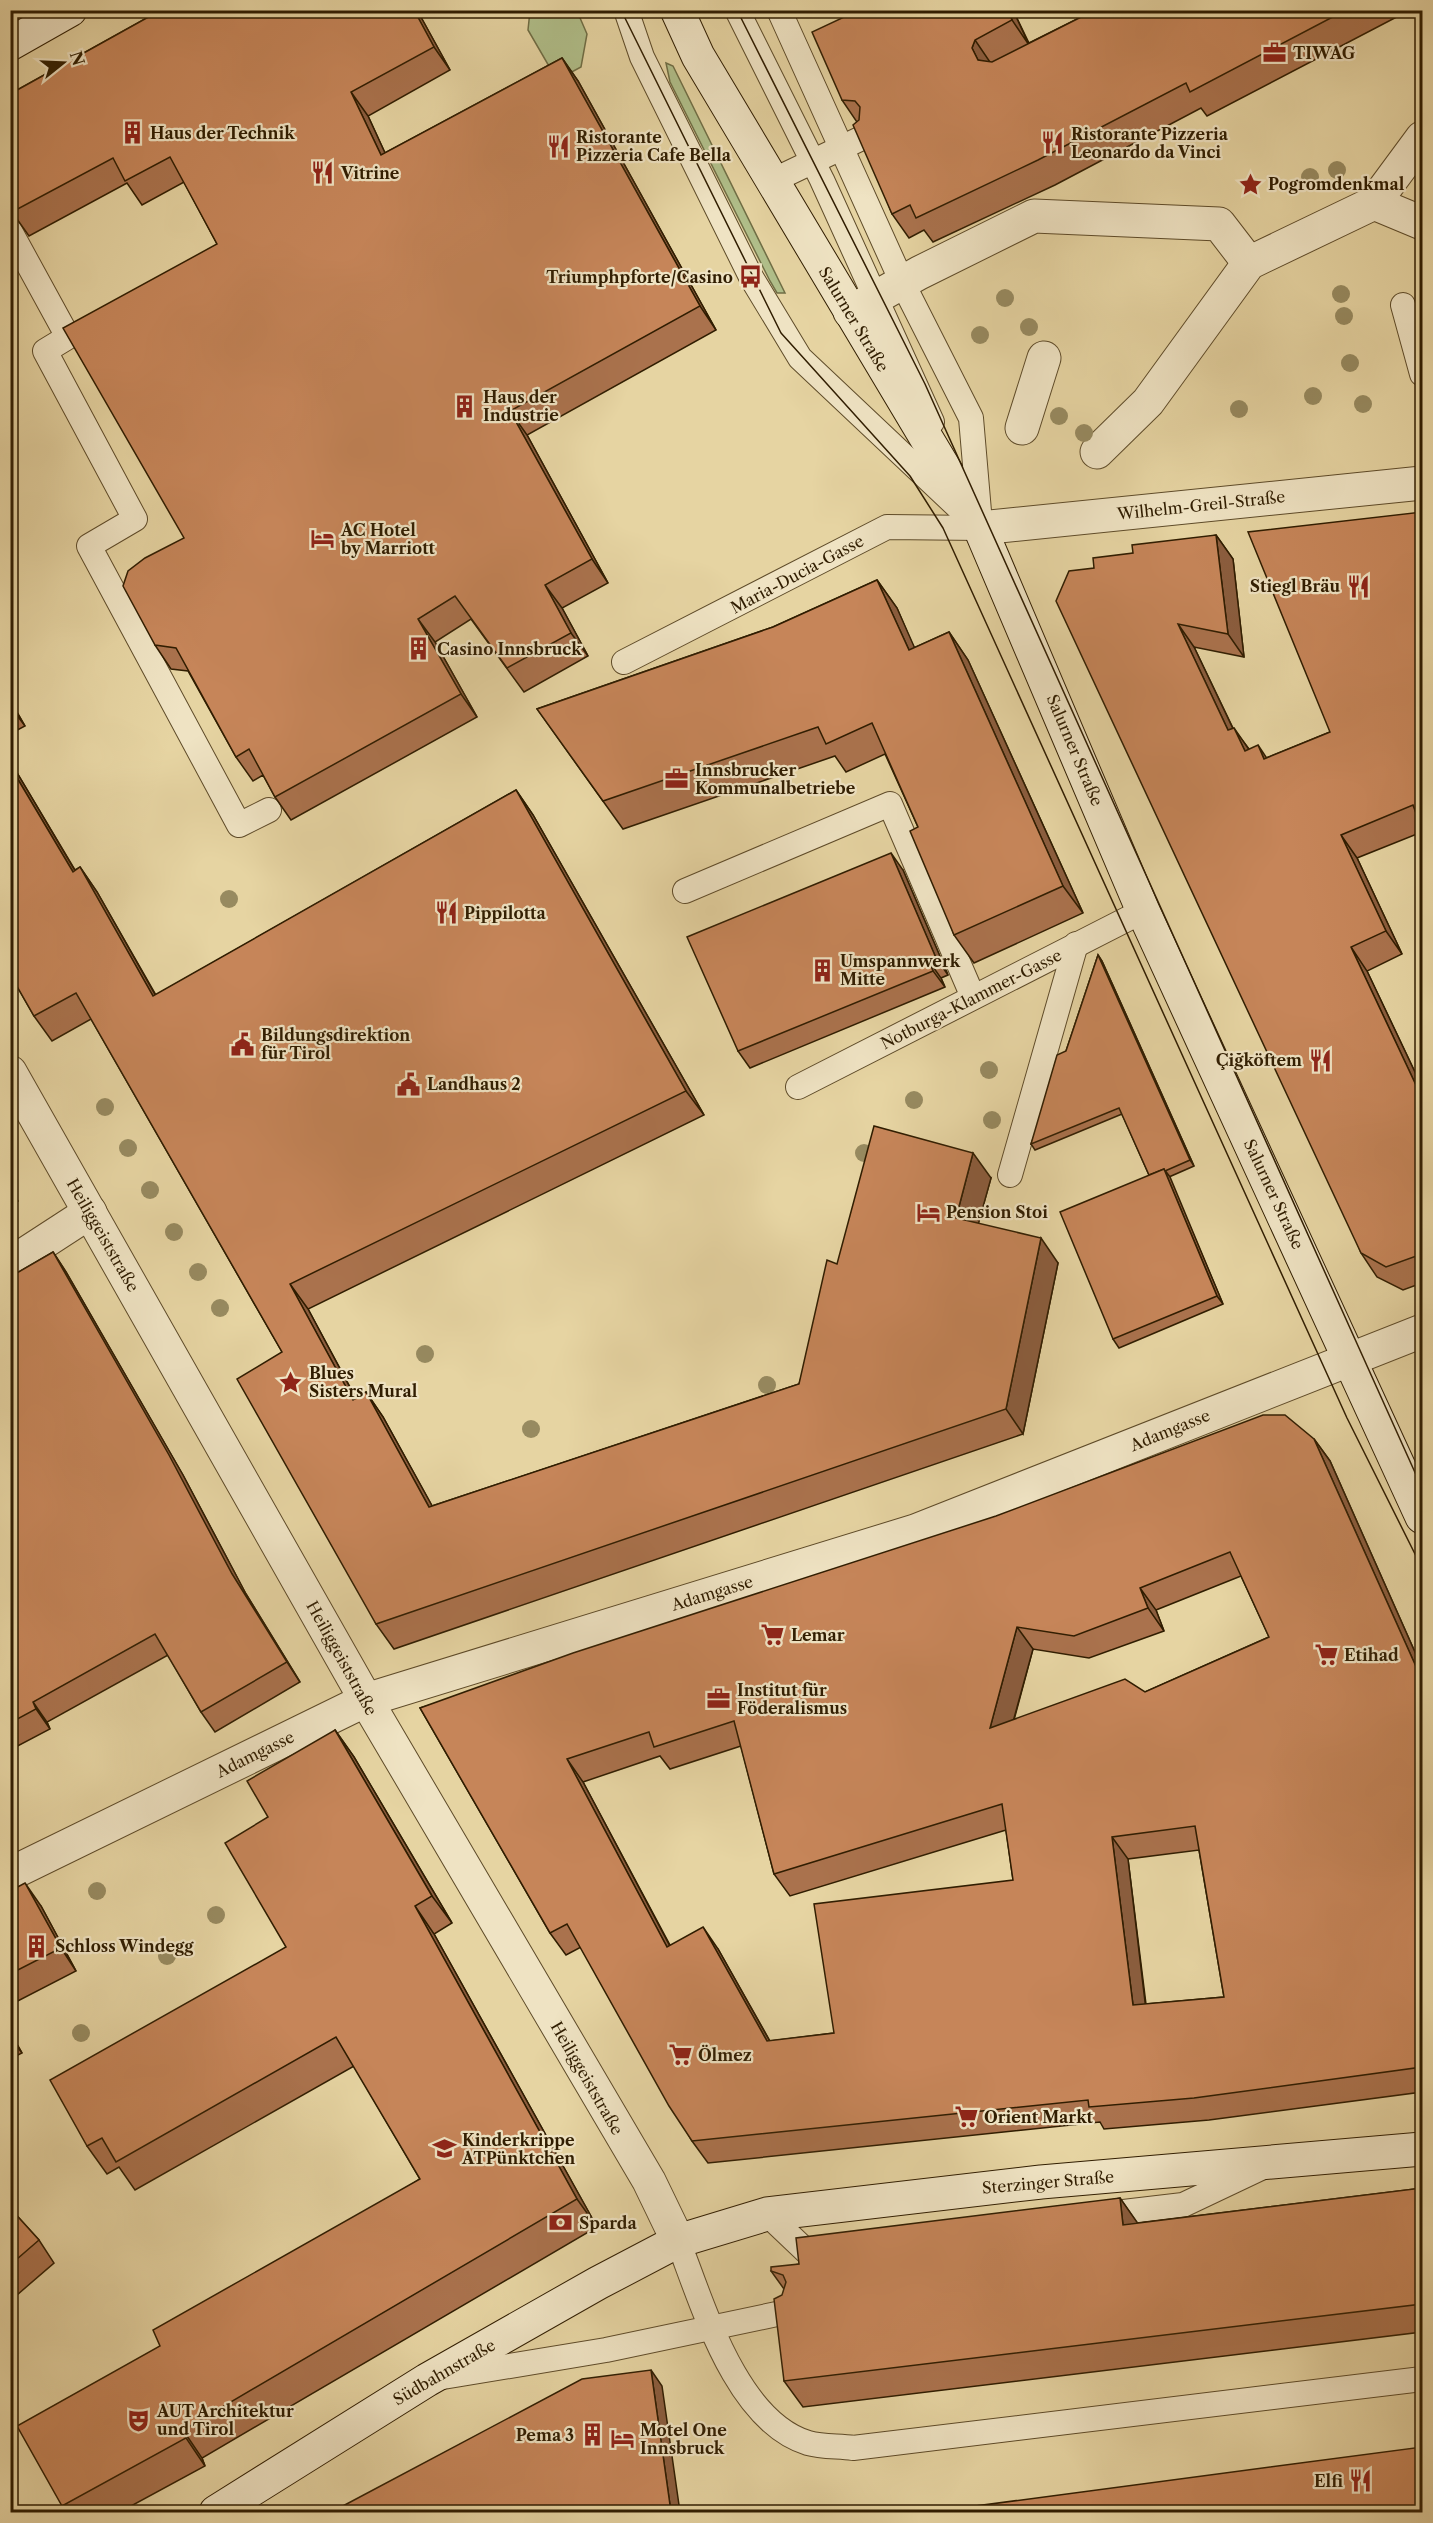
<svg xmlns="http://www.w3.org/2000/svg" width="1433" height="2523" viewBox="0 0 1433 2523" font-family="'Libre Caslon Text',serif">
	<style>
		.green { fill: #b0be89; stroke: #706e45; stroke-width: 1.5 }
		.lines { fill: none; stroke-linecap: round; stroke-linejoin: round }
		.lane-casing { stroke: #5e4b29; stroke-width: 26 }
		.street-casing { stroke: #5e4b29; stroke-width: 35 }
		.secondary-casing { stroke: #301d01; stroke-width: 35 }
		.lane { stroke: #efe3c3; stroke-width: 24 }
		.street { stroke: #efe3c3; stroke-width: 33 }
		.secondary { stroke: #efe3c3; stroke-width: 33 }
		.tram { stroke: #301d01; stroke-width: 1.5 }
		.tree { fill: #978a60 }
		.wall { fill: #aa724d; stroke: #301d01; stroke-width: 1.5; fill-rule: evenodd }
		.shaded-wall { fill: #8b5d3e; stroke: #301d01; stroke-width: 1.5 }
		.building { fill: #c68559; stroke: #301d01; stroke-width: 1.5; fill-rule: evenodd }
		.labels { text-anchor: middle; stroke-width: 4.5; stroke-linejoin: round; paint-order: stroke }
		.poi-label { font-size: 16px; font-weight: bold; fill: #301d01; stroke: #efe3c3; text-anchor: start }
		.street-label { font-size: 16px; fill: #301d01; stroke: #efe3c3 }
	</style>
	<rect width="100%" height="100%" fill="#e6d4a2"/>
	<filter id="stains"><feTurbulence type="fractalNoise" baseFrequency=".00333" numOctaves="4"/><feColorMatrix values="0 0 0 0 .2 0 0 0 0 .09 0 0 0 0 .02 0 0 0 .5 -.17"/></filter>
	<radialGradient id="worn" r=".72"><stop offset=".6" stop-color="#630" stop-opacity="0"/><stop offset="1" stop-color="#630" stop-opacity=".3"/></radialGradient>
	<g class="green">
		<polygon points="530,11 577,11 587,34 581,67 557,80 528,30"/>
		<polygon points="666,63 673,66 785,293 777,293 770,281 670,82"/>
	</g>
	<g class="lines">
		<defs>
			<g id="lane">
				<polyline points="626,10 642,57 751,277 800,358 959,508"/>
				<polyline points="737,10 822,180 932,422"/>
				<polyline points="779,10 902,282 971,418 980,523"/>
				<polyline points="772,181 864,137"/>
				<polyline points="10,231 68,337 45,351 135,519 89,546 239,825 269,810"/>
				<polyline points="1403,305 1422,374"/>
				<polyline points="624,662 887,527 980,528"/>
				<polyline points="685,891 890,804 973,997"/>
				<polyline points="798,1087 1143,911"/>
				<polyline points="1010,1175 1076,944"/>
				<polyline points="767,2214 806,2251 825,2248"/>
				<polyline points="1098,2215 1183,2205 1261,2168"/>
				<path d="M678 2241C703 2305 736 2421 808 2443 822 2447 839 2446 853 2448L1422 2379"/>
				<polyline points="443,2377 606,2350 791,2311"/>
			</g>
			<g id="street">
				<polyline points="1374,203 1422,223"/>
				<polyline points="850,312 919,273 1034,216 1219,224 1249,263"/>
				<polyline points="1022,428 1044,358"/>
				<polyline points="1097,452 1148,402 1249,263 1374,203 1422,138"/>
				<polyline points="980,528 1422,483"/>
				<polyline points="10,1072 366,1700 649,2181 678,2241"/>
				<polyline points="10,1264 90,1212"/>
				<polyline points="10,1874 366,1700 915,1531 1422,1331"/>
			</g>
			<g id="secondary">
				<polyline points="677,10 698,56 980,528 1143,911 1422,1517"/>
				<polyline points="10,44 70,10"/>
				<polyline points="216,2512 427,2380 598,2283 678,2241 767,2214 1041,2182 1422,2149"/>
			</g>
		</defs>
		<use href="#lane" class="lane-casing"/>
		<use href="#street" class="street-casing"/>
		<use href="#secondary" class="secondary-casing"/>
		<use href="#lane" class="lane"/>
		<use href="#street" class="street"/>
		<use href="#secondary" class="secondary"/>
		<g class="tram">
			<polyline points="621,10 781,333 910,476 943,528 1347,1418 1422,1568"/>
			<polyline points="737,10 925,384 1422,1488"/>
		</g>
	</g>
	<g class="tree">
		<circle cx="1337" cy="170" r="9"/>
		<circle cx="1310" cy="177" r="9"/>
		<circle cx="1341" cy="294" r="9"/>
		<circle cx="1005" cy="298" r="9"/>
		<circle cx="1344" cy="316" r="9"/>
		<circle cx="1029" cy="327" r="9"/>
		<circle cx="980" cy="335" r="9"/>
		<circle cx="1350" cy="363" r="9"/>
		<circle cx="1313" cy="396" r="9"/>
		<circle cx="1363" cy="404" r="9"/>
		<circle cx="1239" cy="409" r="9"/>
		<circle cx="1059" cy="416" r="9"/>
		<circle cx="1084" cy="433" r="9"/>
		<circle cx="229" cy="899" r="9"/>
		<circle cx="989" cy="1070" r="9"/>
		<circle cx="914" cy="1100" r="9"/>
		<circle cx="105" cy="1107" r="9"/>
		<circle cx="992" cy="1120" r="9"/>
		<circle cx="128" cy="1148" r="9"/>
		<circle cx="864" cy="1153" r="9"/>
		<circle cx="150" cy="1190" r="9"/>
		<circle cx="174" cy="1232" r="9"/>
		<circle cx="198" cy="1272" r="9"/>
		<circle cx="220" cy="1308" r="9"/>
		<circle cx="425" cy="1354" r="9"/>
		<circle cx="767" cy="1385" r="9"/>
		<circle cx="531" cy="1429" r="9"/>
		<circle cx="97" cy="1891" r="9"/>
		<circle cx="216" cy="1915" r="9"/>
		<circle cx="167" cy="1956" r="9"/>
		<circle cx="81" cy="2033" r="9"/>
	</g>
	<g class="wall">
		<polygon points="161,10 185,10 186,12 417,10 450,70 368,116 385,153 562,58 578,81 716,330 527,435 608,583 562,608 588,656 524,692 471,619 435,642 477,717 291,820 275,797 263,775 253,781 236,757 188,671 171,669 155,645 184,538 217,244 184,182 142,205 127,183 29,236 17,219 10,219 10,94"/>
		<polygon points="1013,10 1029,43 1095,10 1410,10 1207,116 1201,108 1055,185 933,242 924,230 909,238 892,214 857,122 842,100"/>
		<polygon points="1422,512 1422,832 1357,858 1402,954 1367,971 1422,1087 1422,1283 1403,1290 1377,1277 1361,1253 1094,568 1133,553 1216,535 1233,559 1244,657 1194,647 1233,728 1249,749 1266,758 1330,732"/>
		<polygon points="877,580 897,608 914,648 949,632 968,660 1083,913 974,963 954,935 918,827 885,754 846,772 835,756 623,829 537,709 773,627"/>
		<polygon points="10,700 25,726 10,734"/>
		<polygon points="10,761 75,870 80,867 97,892 156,995 516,790 533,815 704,1115 308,1309 356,1398 366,1392 383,1417 432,1506 799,1384 837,1264 991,1178 978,1224 1058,1263 1023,1434 394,1649 376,1624 282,1352 91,1019 52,1041 34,1016 10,974"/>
		<polygon points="903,870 948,975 941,978 945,987 750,1068 738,1051"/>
		<polygon points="1098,955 1102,961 1194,1166 1169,1177 1223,1304 1119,1348 1113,1339 1149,1175 1122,1114 1035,1150 1031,1144 1066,1051"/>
		<polygon points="10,1188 18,1201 10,1206"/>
		<polygon points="53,1252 66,1272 183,1475 246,1594 300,1682 215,1732 201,1712 168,1655 47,1722 50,1729 10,1750 10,1277"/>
		<path d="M1314 1439 1330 1461 1422 1668V2092L1209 2120 1104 2129 1100 2122 708 2163 692 2141 581 1947 566 1955 550 1933 420 1708ZM1241 1576 1269 1637 1145 1692 1014 1720 1033 1649 1089 1658 1164 1631 1156 1610ZM741 1746 774 1874 790 1896 1006 1830 1013 1880 834 2033 770 2041 718 1949 670 1945 583 1782 660 1756 670 1769ZM1199 1850 1224 1997 1146 2004 1128 1859Z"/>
		<polygon points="335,1730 354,1757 452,1923 434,1934 597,2227 202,2458 205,2466 120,2512 67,2512 62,2506 160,2346 420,2179 354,2066 135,2190 119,2167 107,2174 87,2146 286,1947 268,1817"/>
		<polygon points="10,1891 41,1906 76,1971 10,2005"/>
		<polygon points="10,2032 22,2053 10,2059"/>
		<polygon points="1422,2188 1422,2332 803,2407 784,2381 784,2289 771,2271 799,2264 1120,2198 1137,2223"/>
		<polygon points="10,2208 39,2240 54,2263 10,2301"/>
	</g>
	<g class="shaded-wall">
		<polygon points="414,10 417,10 450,70 434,47"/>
		<polygon points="1008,10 1013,10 1029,45 1012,20"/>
		<polygon points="975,40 992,65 978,60 972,48"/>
		<polygon points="562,58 578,81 716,330 700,306"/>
		<polygon points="351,92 368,116 397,179 381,155"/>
		<polygon points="510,411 527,435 608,583 592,559"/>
		<polygon points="1216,535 1233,559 1244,657 1228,634"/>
		<polygon points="877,580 897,608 928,678 909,650"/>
		<polygon points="545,585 562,608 588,656 571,633"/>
		<polygon points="418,619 435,642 477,717 461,694"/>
		<polygon points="1178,624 1194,647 1245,754 1228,730"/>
		<polygon points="949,632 968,660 1083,913 1063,886"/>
		<polygon points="10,700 25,726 10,706"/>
		<polygon points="1234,728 1250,751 1245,751"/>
		<polygon points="1258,745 1274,769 1264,759"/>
		<polygon points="10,761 90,896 73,872 10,766"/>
		<polygon points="516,790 533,815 704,1115 686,1091"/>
		<polygon points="1341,835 1357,858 1402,954 1386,931"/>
		<polygon points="891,853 903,870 948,975 936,958"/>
		<polygon points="80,867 97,892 170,1021 153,996"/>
		<polygon points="1351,947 1367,971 1422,1087 1422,1098"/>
		<polygon points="1098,955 1102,961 1194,1166 1190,1160"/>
		<polygon points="929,961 941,978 945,987 933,971"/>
		<polygon points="973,1153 991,1178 973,1243 956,1218"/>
		<polygon points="1164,1169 1170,1177 1223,1304 1217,1296"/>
		<polygon points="1041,1238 1058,1263 1023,1434 1006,1409"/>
		<polygon points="53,1252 66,1272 183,1475 246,1594 300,1682 287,1662 232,1574"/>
		<polygon points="290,1284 308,1309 370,1425 353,1400"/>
		<polygon points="366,1392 383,1417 446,1531 429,1507"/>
		<polygon points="1314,1439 1330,1461 1422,1668 1422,1680"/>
		<polygon points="1140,1588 1156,1610 1164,1631 1148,1608"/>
		<polygon points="1017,1627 1033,1649 1005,1751 990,1728"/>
		<polygon points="33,1702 47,1722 50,1729 36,1709"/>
		<polygon points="335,1730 354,1757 452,1923 432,1896"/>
		<polygon points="567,1759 583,1782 682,1969 667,1947"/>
		<polygon points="1112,1837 1128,1859 1148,2027 1133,2005"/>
		<polygon points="25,1883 41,1906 76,1971 61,1948"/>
		<polygon points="415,1906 434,1934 597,2227 577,2199"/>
		<polygon points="703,1927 718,1949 782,2063 767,2041"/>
		<polygon points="10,2032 22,2053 10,2037"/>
		<polygon points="1120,2198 1139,2225 1123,2225"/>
		<polygon points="651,2370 662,2386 680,2512 671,2512"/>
		<polygon points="183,2430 202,2458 205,2466 186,2438"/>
	</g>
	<g class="building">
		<polygon points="161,10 184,10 186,12 189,10 414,10 434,47 351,92 381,155 562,58 700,306 510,411 592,559 545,585 571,633 507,668 455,596 418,619 461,694 275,797 249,749 236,757 176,648 155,645 123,586 128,571 145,558 184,538 63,328 217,244 170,157 125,181 113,158 12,212 10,209 10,94"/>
		<polygon points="859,10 1008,10 1012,20 975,40 972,48 978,60 992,62 1095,10 1346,10 1190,92 1186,83 1038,160 916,218 910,205 892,214 853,125 859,120 860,107 855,101 842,100 812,32"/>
		<polygon points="1422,512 1422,830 1413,805 1341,835 1386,931 1351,947 1422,1098 1422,1254 1386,1267 1361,1253 1056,601 1069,571 1094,568 1093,558 1133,553 1132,545 1216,535 1228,634 1178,624 1228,730 1234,728 1245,751 1258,745 1264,759 1330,732 1248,532"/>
		<polygon points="877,580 909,650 949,632 1063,886 954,935 910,831 918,827 872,723 826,744 818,727 603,801 537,709 773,627"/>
		<polygon points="10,766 73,872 80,867 153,996 516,790 686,1091 290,1284 353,1400 366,1392 429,1507 799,1384 827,1260 837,1264 874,1126 973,1153 956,1218 1041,1238 1006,1409 376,1624 237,1379 282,1352 76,993 34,1016 10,974"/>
		<polygon points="891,853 936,958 929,961 933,971 738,1051 687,937"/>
		<polygon points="1098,955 1190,1160 1165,1171 1164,1169 1149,1175 1119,1108 1031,1144 1057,1055 1066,1051"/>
		<polygon points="1164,1169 1217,1296 1113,1339 1060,1212"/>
		<polygon points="53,1252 169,1455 232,1574 287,1662 201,1712 155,1634 33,1702 36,1709 10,1723 10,1277"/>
		<path d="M1263 1415H1285L1314 1439 1422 1680V2067L1194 2098 1089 2107 1088 2100 692 2141 669 2106 567 1924 550 1933 420 1708 573 1653 996 1516ZM1230 1552 1269 1637 1145 1692 1125 1679 990 1728 1017 1627 1074 1636 1148 1608 1140 1588ZM734 1721 774 1874 1002 1804 1013 1880 814 1904 834 2033 767 2041 703 1927 667 1947 567 1759 649 1732 654 1747ZM1195 1826 1224 1997 1133 2005 1112 1837Z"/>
		<polygon points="335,1730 432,1896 415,1906 577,2199 183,2430 186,2438 62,2506 17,2426 160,2346 153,2330 420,2179 336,2037 116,2162 102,2138 87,2146 50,2080 286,1947 225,1843 268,1817 247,1781"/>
		<polygon points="25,1883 61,1948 10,1974 10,1891"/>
		<polygon points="1422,2188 1422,2304 784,2381 774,2299 782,2295 786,2282 783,2275 771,2271 771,2267 799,2264 796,2238 1120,2198 1123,2225"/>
		<polygon points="10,2208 39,2240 10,2265"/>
		<polygon points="651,2370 671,2512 342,2512 341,2507 582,2379"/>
		<polygon points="1422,2447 1422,2512 930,2512"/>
	</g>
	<defs>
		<symbol id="office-bare" viewBox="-9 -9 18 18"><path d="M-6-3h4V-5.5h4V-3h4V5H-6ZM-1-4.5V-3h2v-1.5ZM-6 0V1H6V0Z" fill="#8f2418" stroke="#efe3c3" stroke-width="2.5" paint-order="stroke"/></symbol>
		<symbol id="building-bare" viewBox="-9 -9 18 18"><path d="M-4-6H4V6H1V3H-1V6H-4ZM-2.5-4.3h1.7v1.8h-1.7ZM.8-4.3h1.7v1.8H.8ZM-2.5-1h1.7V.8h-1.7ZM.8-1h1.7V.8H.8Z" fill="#8f2418" stroke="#efe3c3" stroke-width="2.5" paint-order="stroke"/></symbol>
		<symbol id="restaurant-bare" viewBox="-9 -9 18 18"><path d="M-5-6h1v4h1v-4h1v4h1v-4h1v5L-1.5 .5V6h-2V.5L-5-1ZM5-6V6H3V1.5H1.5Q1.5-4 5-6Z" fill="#8f2418" stroke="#efe3c3" stroke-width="2.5" paint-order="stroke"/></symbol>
		<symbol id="sight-bare" viewBox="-9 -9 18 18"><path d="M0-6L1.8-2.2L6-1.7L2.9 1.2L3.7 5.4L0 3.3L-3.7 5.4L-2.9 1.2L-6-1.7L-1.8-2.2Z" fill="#8f2418" stroke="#efe3c3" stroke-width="2.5" paint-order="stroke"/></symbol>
		<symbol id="bus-bare" viewBox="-9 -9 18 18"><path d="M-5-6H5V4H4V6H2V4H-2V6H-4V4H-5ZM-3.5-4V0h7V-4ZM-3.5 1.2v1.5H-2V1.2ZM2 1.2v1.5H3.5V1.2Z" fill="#8f2418" stroke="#efe3c3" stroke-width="2.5" paint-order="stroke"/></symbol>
		<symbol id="hotel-bare" viewBox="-9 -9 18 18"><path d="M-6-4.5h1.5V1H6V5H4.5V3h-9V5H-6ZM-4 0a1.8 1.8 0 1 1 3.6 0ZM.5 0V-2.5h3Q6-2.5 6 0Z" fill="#8f2418" stroke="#efe3c3" stroke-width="2.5" paint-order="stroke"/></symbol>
		<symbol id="civic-bare" viewBox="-9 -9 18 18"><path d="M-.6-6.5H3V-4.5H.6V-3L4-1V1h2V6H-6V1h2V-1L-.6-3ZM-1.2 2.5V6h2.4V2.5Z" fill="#8f2418" stroke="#efe3c3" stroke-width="2.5" paint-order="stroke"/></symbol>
		<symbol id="supermarket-bare" viewBox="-9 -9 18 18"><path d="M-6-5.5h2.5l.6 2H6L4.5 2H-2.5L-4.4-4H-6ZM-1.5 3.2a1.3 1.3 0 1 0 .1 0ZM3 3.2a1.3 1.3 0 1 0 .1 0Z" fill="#8f2418" stroke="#efe3c3" stroke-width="2.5" paint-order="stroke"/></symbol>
		<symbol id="school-bare" viewBox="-9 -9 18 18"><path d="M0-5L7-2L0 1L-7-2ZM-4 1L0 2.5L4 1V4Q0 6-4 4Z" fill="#8f2418" stroke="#efe3c3" stroke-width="2.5" paint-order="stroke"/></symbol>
		<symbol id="bank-bare" viewBox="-9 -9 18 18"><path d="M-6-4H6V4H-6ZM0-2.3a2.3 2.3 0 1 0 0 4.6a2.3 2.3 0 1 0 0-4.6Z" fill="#8f2418" stroke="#efe3c3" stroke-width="2.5" paint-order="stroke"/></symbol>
		<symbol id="theatre-bare" viewBox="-9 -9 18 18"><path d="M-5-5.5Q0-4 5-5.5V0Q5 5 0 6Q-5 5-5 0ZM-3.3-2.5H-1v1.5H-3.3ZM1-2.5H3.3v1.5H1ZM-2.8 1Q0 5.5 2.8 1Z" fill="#8f2418" stroke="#efe3c3" stroke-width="2.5" paint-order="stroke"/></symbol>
	</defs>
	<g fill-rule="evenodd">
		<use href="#office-bare" x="1258" y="36" width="33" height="33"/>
		<use href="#building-bare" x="116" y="116" width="33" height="33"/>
		<use href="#restaurant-bare" x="1036" y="126" width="33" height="33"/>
		<use href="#restaurant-bare" x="542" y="130" width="33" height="33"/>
		<use href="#restaurant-bare" x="306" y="156" width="33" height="33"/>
		<use href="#sight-bare" x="1234" y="168" width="33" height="33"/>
		<use href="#bus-bare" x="734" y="260" width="33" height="33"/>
		<use href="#building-bare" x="448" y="390" width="33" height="33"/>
		<use href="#hotel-bare" x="306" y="522" width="33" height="33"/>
		<use href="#restaurant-bare" x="1342" y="570" width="33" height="33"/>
		<use href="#building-bare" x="402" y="632" width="33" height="33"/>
		<use href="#office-bare" x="660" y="762" width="33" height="33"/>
		<use href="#restaurant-bare" x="430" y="896" width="33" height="33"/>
		<use href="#building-bare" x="806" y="954" width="33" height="33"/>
		<use href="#civic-bare" x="226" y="1028" width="33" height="33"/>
		<use href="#restaurant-bare" x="1304" y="1044" width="33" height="33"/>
		<use href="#civic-bare" x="392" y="1068" width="33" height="33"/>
		<use href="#hotel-bare" x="912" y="1196" width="33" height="33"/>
		<use href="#sight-bare" x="274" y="1366" width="33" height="33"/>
		<use href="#supermarket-bare" x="756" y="1618" width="33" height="33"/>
		<use href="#supermarket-bare" x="1310" y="1638" width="33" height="33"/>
		<use href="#office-bare" x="702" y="1682" width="33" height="33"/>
		<use href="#building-bare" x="20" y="1930" width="33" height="33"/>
		<use href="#supermarket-bare" x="664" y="2038" width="33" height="33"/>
		<use href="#supermarket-bare" x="950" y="2100" width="33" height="33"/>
		<use href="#school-bare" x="428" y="2132" width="33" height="33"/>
		<use href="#bank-bare" x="544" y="2206" width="33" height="33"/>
		<use href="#theatre-bare" x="122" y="2404" width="33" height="33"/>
		<use href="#building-bare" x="576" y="2418" width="33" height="33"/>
		<use href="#hotel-bare" x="606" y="2422" width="33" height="33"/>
		<use href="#restaurant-bare" x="1344" y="2464" width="33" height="33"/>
	</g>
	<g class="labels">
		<g class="poi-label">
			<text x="1293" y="59">TIWAG</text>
			<text x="150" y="139">Haus der Technik</text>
			<text x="1071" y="140">Ristorante Pizzeria<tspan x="1071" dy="18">Leonardo da Vinci</tspan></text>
			<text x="576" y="143">Ristorante<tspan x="576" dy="18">Pizzeria Cafe Bella</tspan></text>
			<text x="341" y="179">Vitrine</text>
			<text x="1268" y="190">Pogromdenkmal</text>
			<text x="733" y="283" text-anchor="end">Triumphpforte/Casino</text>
			<text x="483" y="403">Haus der<tspan x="483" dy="18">Industrie</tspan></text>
			<text x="341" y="536">AC Hotel<tspan x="341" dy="18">by Marriott</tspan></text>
			<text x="1340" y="592" text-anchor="end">Stiegl Bräu</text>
			<text x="437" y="655">Casino Innsbruck</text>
			<text x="695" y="776">Innsbrucker<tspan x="695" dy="18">Kommunalbetriebe</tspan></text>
			<text x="464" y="919">Pippilotta</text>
			<text x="840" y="967">Umspannwerk<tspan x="840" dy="18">Mitte</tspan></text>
			<text x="261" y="1041">Bildungsdirektion<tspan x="261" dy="18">für Tirol</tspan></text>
			<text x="1302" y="1066" text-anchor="end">Çiğköftem</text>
			<text x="427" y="1090">Landhaus 2</text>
			<text x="946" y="1218">Pension Stoi</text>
			<text x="309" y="1379">Blues<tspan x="309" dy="18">Sisters Mural</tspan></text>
			<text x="791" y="1641">Lemar</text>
			<text x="1344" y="1661">Etihad</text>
			<text x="737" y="1696">Institut für<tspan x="737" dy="18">Föderalismus</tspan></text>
			<text x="55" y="1952">Schloss Windegg</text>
			<text x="698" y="2061">Ölmez</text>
			<text x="984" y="2123">Orient Markt</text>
			<text x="462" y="2146">Kinderkrippe<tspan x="462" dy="18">ATPünktchen</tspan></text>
			<text x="579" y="2229">Sparda</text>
			<text x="157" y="2417">AUT Architektur<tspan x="157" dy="18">und Tirol</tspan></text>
			<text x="640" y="2436">Motel One<tspan x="640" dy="18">Innsbruck</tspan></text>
			<text x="574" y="2441" text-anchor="end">Pema 3</text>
			<text x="1343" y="2487" text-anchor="end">Elfi</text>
		</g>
		<g class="street-label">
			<text transform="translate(854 319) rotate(59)" y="6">Salurner Straße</text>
			<text transform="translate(1201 505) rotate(-6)" y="6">Wilhelm-Greil-Straße</text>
			<text transform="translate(797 574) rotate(-28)" y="6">Maria-Ducia-Gasse</text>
			<text transform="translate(1075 750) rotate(67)" y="6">Salurner Straße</text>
			<text transform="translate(971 999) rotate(-27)" y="6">Notburga-Klammer-Gasse</text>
			<text transform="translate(1274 1194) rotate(65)" y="6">Salurner Straße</text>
			<text transform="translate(103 1235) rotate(60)" y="6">Heiliggeiststraße</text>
			<text transform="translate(1170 1430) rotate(-22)" y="6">Adamgasse</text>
			<text transform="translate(712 1593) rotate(-17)" y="6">Adamgasse</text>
			<text transform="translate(342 1658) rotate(61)" y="6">Heiliggeiststraße</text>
			<text transform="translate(255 1754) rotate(-26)" y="6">Adamgasse</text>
			<text transform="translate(587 2078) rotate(60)" y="6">Heiliggeiststraße</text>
			<text transform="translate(1048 2182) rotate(-5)" y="6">Sterzinger Straße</text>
			<text transform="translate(444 2372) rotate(-30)" y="6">Südbahnstraße</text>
		</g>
	</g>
	<rect width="1433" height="2523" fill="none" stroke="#e6d4a2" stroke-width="36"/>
	<rect x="12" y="12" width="1409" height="2499" fill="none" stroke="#301d01" stroke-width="3"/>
	<rect x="18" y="18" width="1397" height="2487" fill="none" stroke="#301d01" stroke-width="1.5"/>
	<g transform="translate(63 63) rotate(72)" stroke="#efe3c3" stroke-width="4.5" paint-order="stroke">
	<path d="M0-4.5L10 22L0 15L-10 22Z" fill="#301d01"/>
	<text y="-9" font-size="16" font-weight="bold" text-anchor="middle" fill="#301d01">N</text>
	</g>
	<rect width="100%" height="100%" filter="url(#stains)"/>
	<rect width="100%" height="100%" fill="url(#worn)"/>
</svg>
